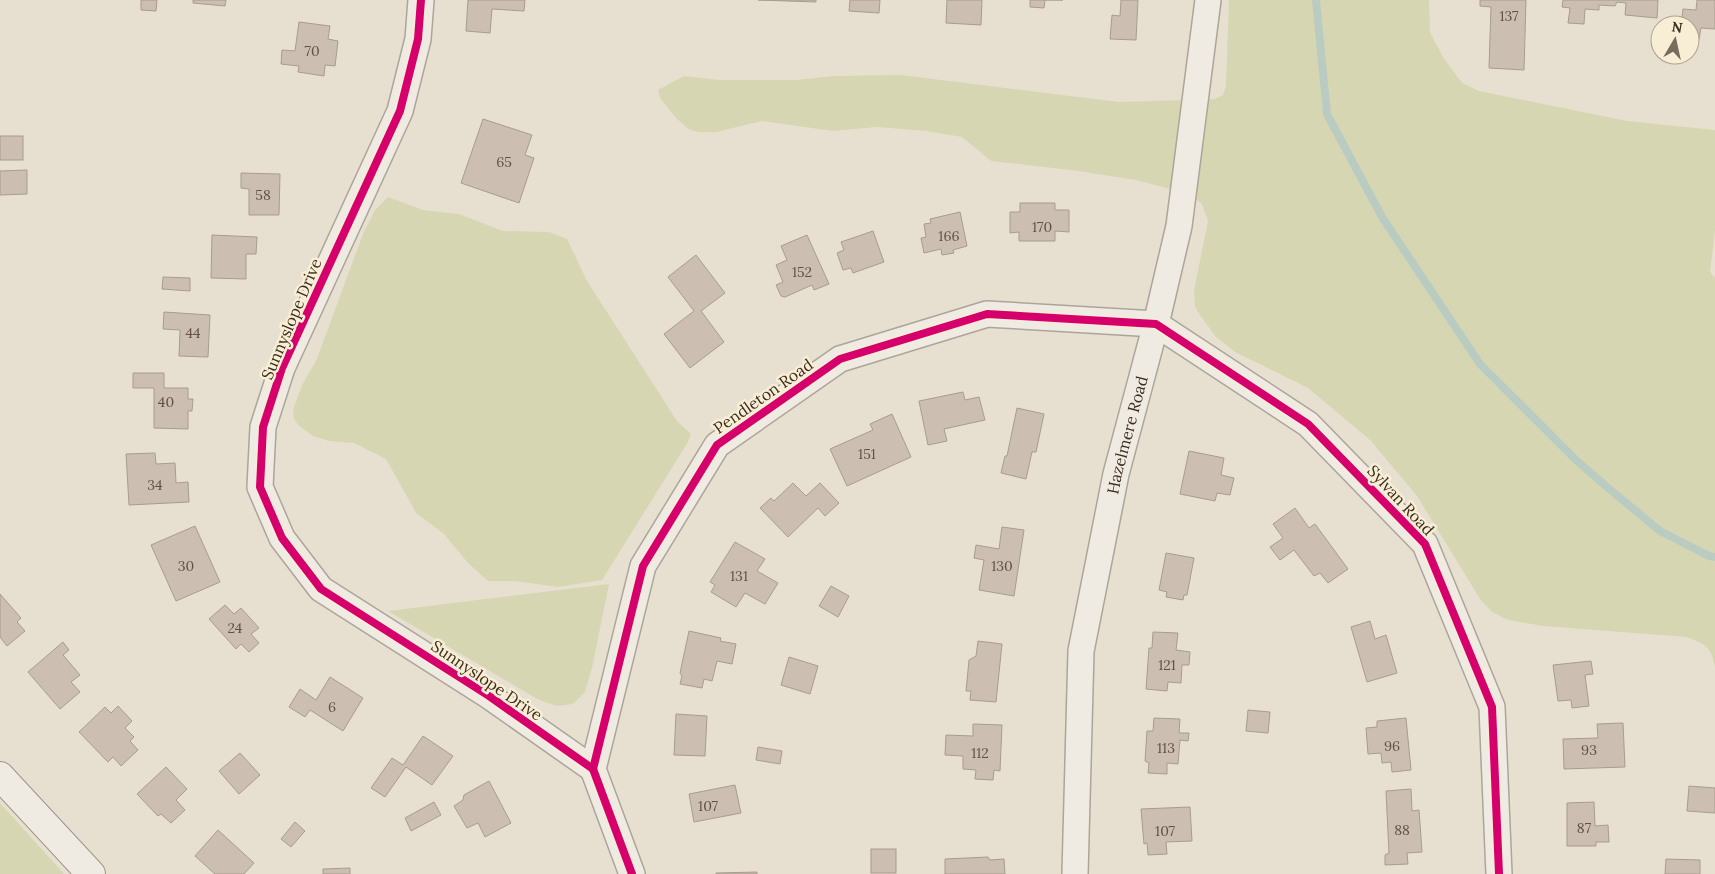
<svg xmlns="http://www.w3.org/2000/svg" width="1715" height="874" viewBox="0 0 1715 874" font-family="Lora,serif">
	<style>
		.green { fill: #d6d7b2 }
		.lines { fill: none; stroke-linecap: round; stroke-linejoin: round }
		.stream { stroke: #baccc2; stroke-width: 8 }
		.building { fill: #ccbeb0; stroke: #a89c8f }
		.minor-casing { stroke: #aca598; stroke-width: 28 }
		.secondary-casing { stroke: #9c9488; stroke-width: 30 }
		.minor { stroke: #efebe2; stroke-width: 25 }
		.secondary { stroke: #efebe2; stroke-width: 28 }
		.cycleway-casing { stroke: #f8eed6; stroke-width: 11 }
		.cycleway { stroke: #d6006c; stroke-width: 8 }
		.labels { text-anchor: middle; stroke-width: 5; stroke-linejoin: round; paint-order: stroke }
		.number-label { font-size: 14px; fill: #615243 }
		.street-label { font-size: 16px; fill: #3d2e1f; stroke: #f8eed6 }
	</style>
	<rect width="100%" height="100%" fill="#e7e0d0"/>
	<g class="green">
		<path d="M1229 0H1429L1430 32 1443 57 1462 83 1479 91 1627 121 1715 130V231L1710 272 1715 278V667C1711 646 1705 644 1686 637L1543 626 1508 620 1492 612 1480 599 1417 496 1370 440 1308 388 1235 352 1216 337 1200 315 1195 307 1194 290 1208 221 1202 204 1189 194 1136 180 1078 171 991 161 962 137 927 131 877 127 833 131 762 121 716 132H699L690 130 677 119 660 98 658 90 684 76 720 80H796L834 76 901 75 1119 102 1215 99 1223 95 1226 86Z"/>
		<polygon points="388,197 423,210 459,214 503,231 549,232 567,239 587,281 677,421 691,434 688,442 602,580 558,587 515,581 488,581 468,563 444,534 416,513 386,459 354,443 329,441 313,436 299,426 294,419 293,410 302,385 316,361 363,234 375,210"/>
		<polygon points="609,584 592,668 585,692 573,704 557,706 539,700 388,611"/>
		<polygon points="0,803 64,874 0,874"/>
	</g>
	<g class="lines">
		<polyline class="stream" points="1316,0 1327,114 1382,217 1480,364 1576,460 1607,487 1660,531 1709,556 1715,557"/>
	</g>
	<g class="building">
		<polygon points="141,0 157,0 156,11 141,10"/>
		<polygon points="193,0 226,0 225,6 193,3"/>
		<polygon points="468,0 525,0 524,11 492,9 490,33 466,31"/>
		<polygon points="758,0 816,0 816,2"/>
		<polygon points="850,0 880,0 879,13 849,11"/>
		<polygon points="947,0 982,0 981,25 946,23"/>
		<polygon points="1030,0 1063,0 1045,0 1044,8 1030,7"/>
		<polygon points="1121,0 1138,0 1136,40 1110,39 1112,15 1120,16"/>
		<polygon points="1480,0 1526,0 1524,70 1489,68 1491,7 1480,6"/>
		<polygon points="1563,0 1658,0 1657,18 1625,15 1626,3 1617,2 1615,6 1599,5 1599,10 1585,9 1584,24 1568,23 1570,8 1562,7"/>
		<polygon points="1697,0 1715,0 1715,29 1701,28 1699,39 1690,38 1690,25 1681,25 1683,9 1696,10"/>
		<polygon points="299,22 330,26 328,39 338,41 335,66 325,65 324,76 298,72 299,66 281,64 282,50 295,51"/>
		<polygon points="483,119 532,135 525,155 534,158 519,203 461,183"/>
		<rect x="0" y="136" width="23" height="24"/>
		<polygon points="27,170 27,194 0,195 0,171"/>
		<polygon points="241,173 280,174 279,215 249,215 249,189 241,188"/>
		<polygon points="1020,203 1055,203 1055,210 1069,210 1069,232 1055,231 1055,241 1019,241 1019,232 1010,233 1010,212 1020,212"/>
		<polygon points="960,212 967,246 953,250 954,253 942,255 941,249 924,253 921,238 926,237 924,224 931,223 930,219"/>
		<polygon points="873,231 884,262 853,273 851,268 843,270 837,253 844,250 841,242"/>
		<polygon points="212,235 257,237 256,254 246,254 246,279 211,278"/>
		<polygon points="807,235 829,284 814,290 812,285 785,297 781,296 776,285 783,282 776,265 787,260 781,246"/>
		<polygon points="696,255 725,293 701,311 724,342 690,368 664,334 694,311 668,277"/>
		<polygon points="163,277 190,278 190,291 162,289"/>
		<polygon points="164,312 210,315 208,357 179,356 180,330 163,329"/>
		<polygon points="133,373 164,373 164,388 188,388 188,399 193,399 192,411 188,411 188,429 154,428 154,388 133,388"/>
		<polygon points="963,392 965,400 979,397 985,420 944,429 947,441 928,445 919,401"/>
		<polygon points="1017,408 1044,414 1036,452 1032,452 1026,479 1001,473 1005,456 1007,456"/>
		<polygon points="892,414 911,457 847,486 830,449 873,430 870,424"/>
		<polygon points="1189,451 1224,458 1221,475 1234,478 1230,495 1217,493 1215,501 1180,494"/>
		<polygon points="155,453 156,464 175,463 176,483 188,482 189,502 129,505 126,454"/>
		<polygon points="793,483 806,496 820,483 839,503 825,516 818,508 788,537 760,508 771,498 774,501"/>
		<polygon points="1295,508 1309,528 1315,524 1348,569 1328,583 1320,573 1314,576 1294,550 1280,560 1270,547 1283,538 1273,524"/>
		<polygon points="195,526 220,582 176,601 151,545"/>
		<polygon points="1002,527 1024,530 1014,596 979,590 984,560 974,558 976,545 999,549"/>
		<polygon points="735,542 765,559 757,571 778,583 765,604 745,593 736,607 711,592 715,585 710,582"/>
		<polygon points="1166,553 1194,558 1187,595 1184,595 1183,600 1166,597 1167,592 1159,590"/>
		<polygon points="831,586 849,596 838,617 819,606"/>
		<polygon points="0,594 21,618 17,622 25,631 7,646 0,637"/>
		<polygon points="225,605 234,614 241,608 259,628 251,634 259,643 249,652 241,644 236,649 209,619"/>
		<polygon points="1370,621 1375,639 1386,635 1397,673 1367,682 1351,627"/>
		<polygon points="689,631 721,638 720,641 736,644 732,664 717,661 712,681 704,679 702,688 680,684 682,676 680,673"/>
		<polygon points="1153,632 1178,633 1176,650 1190,652 1189,665 1182,665 1181,683 1168,682 1167,691 1146,689 1149,648 1152,648"/>
		<polygon points="978,641 1002,644 996,702 970,700 971,691 966,691 969,660 976,656"/>
		<polygon points="63,642 69,650 63,655 80,675 71,682 80,692 60,709 28,672"/>
		<polygon points="789,657 818,666 810,694 781,685"/>
		<polygon points="1591,661 1593,674 1585,675 1589,706 1572,708 1571,700 1558,701 1553,665"/>
		<polygon points="330,677 363,698 343,731 310,710 305,717 289,707 300,689 316,700"/>
		<polygon points="118,706 132,721 125,728 134,737 130,741 138,750 121,766 113,757 108,762 79,732 105,707 111,713"/>
		<polygon points="1248,710 1270,712 1268,733 1246,731"/>
		<polygon points="676,714 707,716 705,756 674,755"/>
		<polygon points="1154,718 1180,719 1179,733 1189,733 1188,741 1180,740 1178,764 1167,763 1167,774 1148,773 1149,763 1145,761 1147,731 1153,731"/>
		<polygon points="1406,718 1411,770 1392,772 1391,762 1382,763 1381,753 1368,754 1366,728 1377,727 1377,721"/>
		<polygon points="1623,723 1625,767 1564,769 1563,739 1598,738 1597,724"/>
		<polygon points="973,724 1002,725 1000,771 994,770 993,780 975,779 976,770 963,769 963,756 945,755 946,735 973,736"/>
		<polygon points="423,736 453,756 432,785 406,767 385,797 371,788 392,758 403,765"/>
		<polygon points="758,747 782,751 780,764 756,760"/>
		<polygon points="240,753 260,775 239,794 219,771"/>
		<polygon points="166,767 187,789 176,800 185,810 171,823 161,814 158,816 137,794"/>
		<polygon points="489,781 511,823 485,837 478,823 467,828 454,806 463,800 464,795"/>
		<polygon points="735,785 741,813 694,822 689,794"/>
		<polygon points="1689,786 1715,788 1715,813 1687,811"/>
		<polygon points="1411,789 1412,811 1419,810 1422,852 1407,853 1408,864 1385,865 1385,855 1389,853 1386,791"/>
		<polygon points="434,802 441,815 411,831 405,818"/>
		<polygon points="1594,802 1595,826 1608,825 1609,842 1596,842 1596,846 1567,846 1567,803"/>
		<polygon points="1190,807 1192,841 1166,842 1167,854 1148,855 1147,843 1144,844 1141,809"/>
		<polygon points="295,822 305,831 291,847 281,839"/>
		<polygon points="218,830 254,863 244,874 215,874 195,856"/>
		<rect x="871" y="849" width="25" height="24"/>
		<polygon points="988,857 990,860 1004,859 1005,874 945,874 945,859"/>
		<polygon points="1666,859 1700,860 1700,874 1665,874"/>
		<polygon points="350,868 350,874 323,874 323,869"/>
		<polygon points="757,872 757,874 716,874 716,873"/>
	</g>
	<g class="lines">
		<defs>
			<g id="minor">
				<polyline points="421,0 418,39 400,111 282,368 263,427 260,487 282,538 321,589 489,696 593,769"/>
				<polyline points="632,874 593,769 643,566 717,445 840,359 987,314 1156,324 1308,424 1425,544 1492,707 1499,874"/>
				<path id="s1" d="M1075 874 1081 651 1116 474 1156 324 1179 226 1208 0"/>
			</g>
			<polyline id="secondary" points="0,776 91,874"/>
		</defs>
		<use href="#minor" class="minor-casing"/>
		<use href="#secondary" class="secondary-casing"/>
		<use href="#minor" class="minor"/>
		<use href="#secondary" class="secondary"/>
		<defs>
			<g id="cycleway">
				<polyline points="421,0 418,39 400,111 282,368 263,427 260,487 282,538 321,589 489,696 593,769"/>
				<polyline points="632,874 593,769 643,566 717,445 840,359 987,314 1156,324 1308,424 1425,544 1492,707 1499,874"/>
			</g>
		</defs>
		<use href="#cycleway" class="cycleway-casing"/>
		<use href="#cycleway" class="cycleway"/>
	</g>
	<g class="labels">
		<g class="number-label">
			<text x="1509" y="21">137</text>
			<text x="312" y="56">70</text>
			<text x="504" y="167">65</text>
			<text x="263" y="200">58</text>
			<text x="1042" y="232">170</text>
			<text x="949" y="241">166</text>
			<text x="802" y="277">152</text>
			<text x="193" y="338">44</text>
			<text x="166" y="407">40</text>
			<text x="867" y="459">151</text>
			<text x="155" y="490">34</text>
			<text x="186" y="571">30</text>
			<text x="1002" y="571">130</text>
			<text x="739" y="581">131</text>
			<text x="235" y="633">24</text>
			<text x="1167" y="670">121</text>
			<text x="332" y="712">6</text>
			<text x="1392" y="751">96</text>
			<text x="1166" y="753">113</text>
			<text x="1589" y="755">93</text>
			<text x="980" y="758">112</text>
			<text x="708" y="811">107</text>
			<text x="1584" y="833">87</text>
			<text x="1402" y="835">88</text>
			<text x="1165" y="836">107</text>
		</g>
		<g class="street-label">
			<text transform="translate(291 319) rotate(-67)" y="6">Sunnyslope Drive</text>
			<text transform="translate(763 396) rotate(-35)" y="6">Pendleton Road</text>
			<text dy="6" stroke="none"><textPath href="#s1" startOffset="444">Hazelmere Road</textPath></text>
			<text transform="translate(1401 500) rotate(47)" y="6">Sylvan Road</text>
			<text transform="translate(487 680) rotate(34)" y="6">Sunnyslope Drive</text>
		</g>
	</g>
	<g transform="translate(1675 40) rotate(9)"><circle r="24" fill="#f8eed6" stroke="#ada18d"/>
	<path d="M0-4L9 19L0 12L-9 19Z" fill="#786c5d"/>
	<text y="-8" font-size="14" font-weight="bold" text-anchor="middle" fill="#3d2e1f">N</text>
	</g>
</svg>
